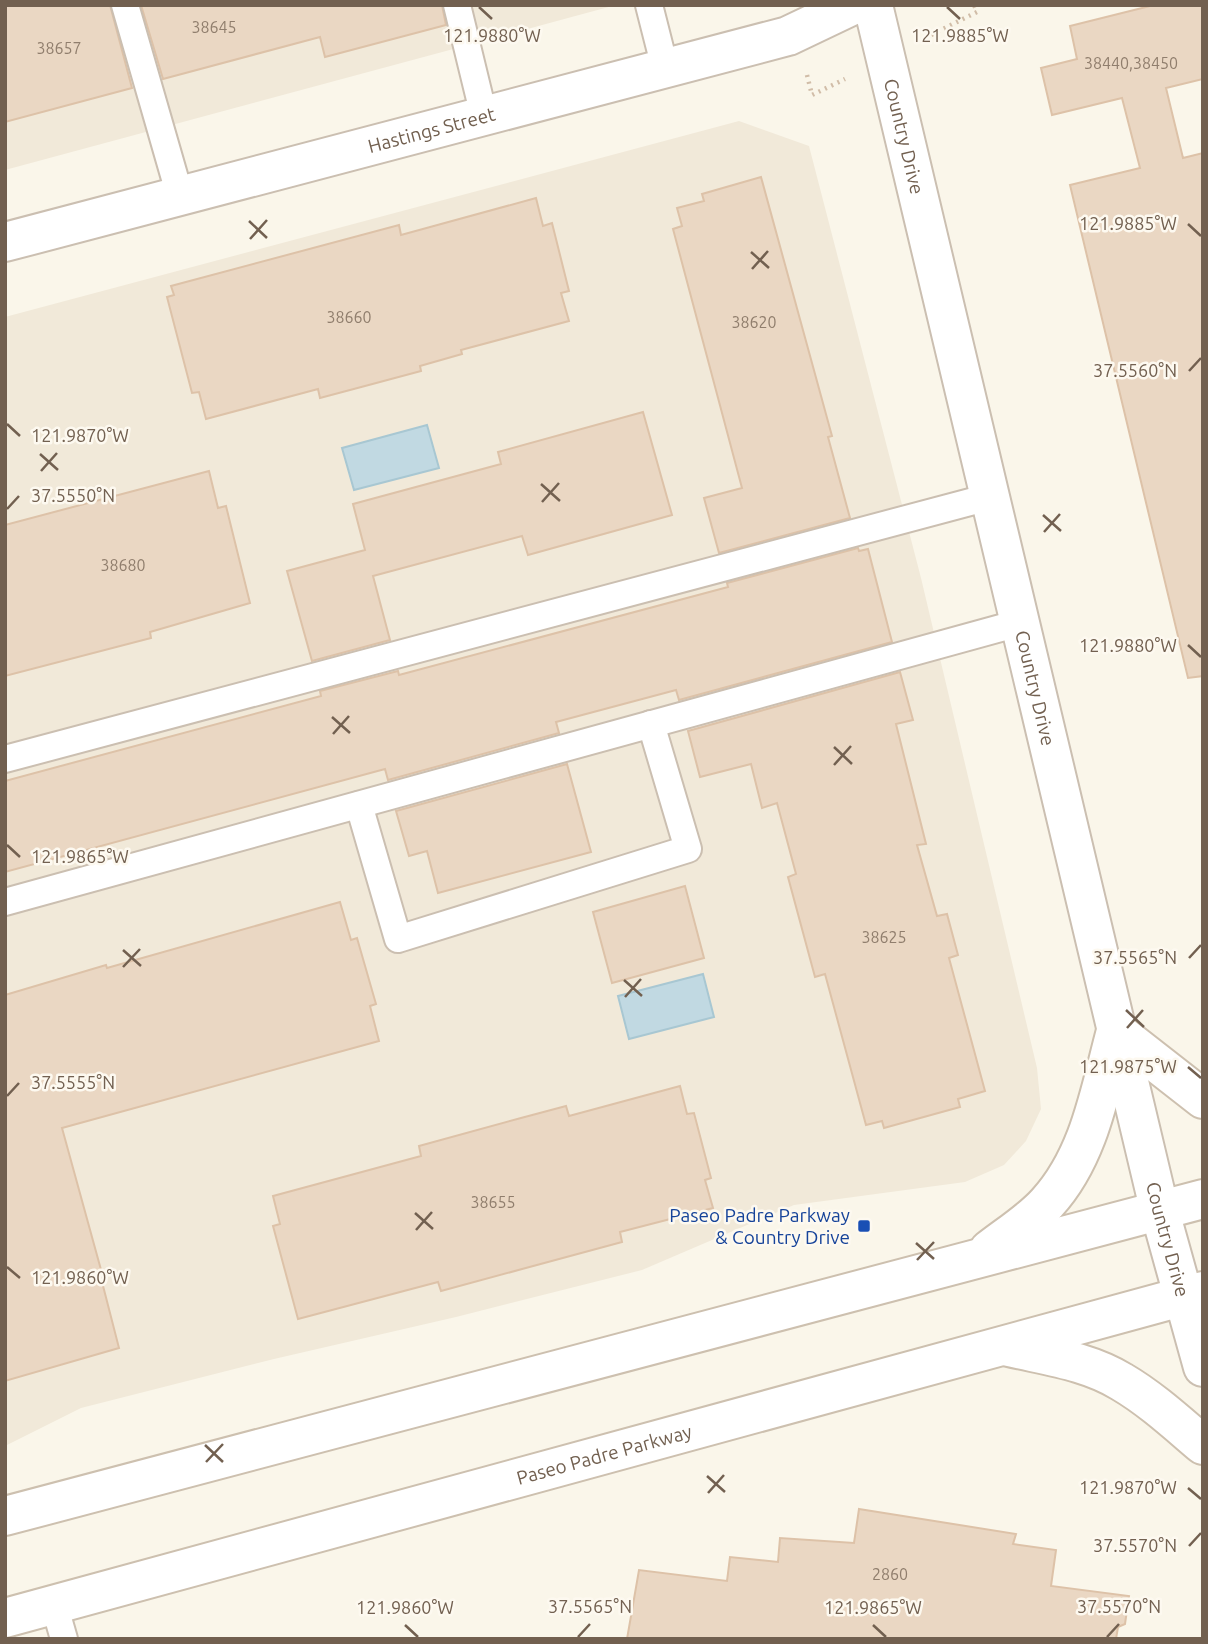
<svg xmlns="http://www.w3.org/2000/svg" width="1208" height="1644" viewBox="0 0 1208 1644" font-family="Ubuntu,sans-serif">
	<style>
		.residential { fill: #f1e9d9 }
		.water { fill: #c1d9e2; stroke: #a8c7d2; stroke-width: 2 }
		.building { fill: #ead7c3; stroke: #ddc2a8; stroke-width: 2 }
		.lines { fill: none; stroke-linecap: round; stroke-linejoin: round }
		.lane-casing { stroke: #cbbfb1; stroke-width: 30 }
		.street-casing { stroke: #cbbfb1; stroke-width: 42 }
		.secondary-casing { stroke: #cdc0af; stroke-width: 42 }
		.path { stroke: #d1bda8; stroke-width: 4.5; stroke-dasharray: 2 5; stroke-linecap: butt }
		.lane { stroke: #fff; stroke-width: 26 }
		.street { stroke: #fff; stroke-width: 38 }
		.secondary { stroke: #fff; stroke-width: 38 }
		.ticks { fill: none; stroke: #726050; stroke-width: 2.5 }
		.transit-dot { fill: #1a4fb4; stroke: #fdf9f0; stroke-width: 2.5 }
		.labels { text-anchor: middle; stroke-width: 5; stroke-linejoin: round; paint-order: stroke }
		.number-label { font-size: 16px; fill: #907e6d }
		.street-label { font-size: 19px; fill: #726050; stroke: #fdf9f0 }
		.transit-label { font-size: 19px; fill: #164399; stroke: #fdf9f0; text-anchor: end }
		.ticks-label { font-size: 18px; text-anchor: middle; fill: #726050; stroke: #fdf9f0; stroke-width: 5; stroke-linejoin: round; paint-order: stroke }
	</style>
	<rect width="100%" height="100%" fill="#faf6ea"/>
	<g class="residential">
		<polygon points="5,5 616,5 5,170"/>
		<polygon points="739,121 809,146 921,578 1037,1068 1041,1109 1026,1141 1004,1165 965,1182 794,1205 642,1270 456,1317 274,1359 81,1408 5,1446 5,317"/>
	</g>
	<g class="water">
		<polygon points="427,425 439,468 354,490 342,448"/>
		<polygon points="703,974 714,1017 629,1039 618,996"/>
	</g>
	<g class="building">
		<polygon points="5,5 110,5 132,88 5,122"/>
		<polygon points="141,5 442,5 446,25 325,57 320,37 163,79"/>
		<polygon points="1154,5 1203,5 1203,79 1166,88 1183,158 1203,153 1203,676 1188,678 1070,185 1140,168 1122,98 1052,115 1041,68 1077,59 1070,26"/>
		<polygon points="761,177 832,436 828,437 850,518 719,553 704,498 742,488 673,229 682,226 677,208 704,201 702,194"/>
		<polygon points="536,198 543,226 552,223 569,291 561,293 569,321 461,350 462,354 420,366 421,371 365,386 320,398 318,389 206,419 199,392 192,393 167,297 174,295 171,286 399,225 401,235"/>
		<polygon points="643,412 672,515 528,555 522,536 373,576 390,640 312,661 287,571 365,550 353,504 501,464 498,452"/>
		<polygon points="209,471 218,508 226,506 250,603 150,632 151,638 5,676 5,525"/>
		<polygon points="858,548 859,551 868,549 892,642 679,700 676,690 556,722 559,733 388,780 385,769 5,872 5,781 321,696 320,691 398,671 399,675 728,587 727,583"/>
		<polygon points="900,672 913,720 896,724 926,844 917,845 937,916 947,914 958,955 949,958 985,1091 958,1099 960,1107 884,1128 882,1121 866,1125 825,974 815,977 788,877 796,874 777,803 762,808 751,764 700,777 688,731"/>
		<polygon points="567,764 591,852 438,893 427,851 409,856 396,811"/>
		<polygon points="685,886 704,958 612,983 593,912"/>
		<polygon points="340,902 351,940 357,938 376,1004 370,1006 379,1041 62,1128 103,1277 101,1278 119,1348 5,1381 5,995 106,965 107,968"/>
		<polygon points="680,1086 687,1114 694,1113 711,1178 705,1180 713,1208 620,1232 622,1242 441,1291 438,1282 298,1319 273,1226 280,1224 273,1196 421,1156 419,1146 521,1118 566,1106 569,1116"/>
		<polygon points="859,1509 1016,1534 1013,1544 1056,1550 1051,1586 1129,1596 1125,1624 1118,1627 1116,1639 627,1639 639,1570 727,1581 730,1557 778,1562 780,1538 854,1543"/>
	</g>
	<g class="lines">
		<defs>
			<g id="lane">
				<polyline points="125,5 180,196"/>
				<polyline points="457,5 484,116"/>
				<polyline points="649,5 665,68"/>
				<polyline points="5,759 989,497"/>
				<polyline points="359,805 398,939 688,849 651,724"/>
				<polyline points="5,902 1019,623"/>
				<polyline points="54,1604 64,1639"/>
			</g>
			<g id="street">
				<path id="s1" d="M873 5 1160 1212 1203 1367"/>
				<path id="s2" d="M5 242 788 36 853 5"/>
			</g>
			<g id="secondary">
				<path d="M989 1250C1008 1235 1031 1221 1047 1203 1090 1156 1100 1090 1116 1031L1203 1099"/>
				<path d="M1009 1347C1047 1356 1088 1361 1122 1382 1151 1399 1177 1423 1203 1445"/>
				<polyline points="5,1516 1203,1199"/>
				<path id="s3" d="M5 1618 1203 1291"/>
			</g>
		</defs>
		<use href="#lane" class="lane-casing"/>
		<use href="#street" class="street-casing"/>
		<use href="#secondary" class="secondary-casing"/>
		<g class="path">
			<polyline points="925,38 977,12 974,5"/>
			<polyline points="807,75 812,95 845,79"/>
		</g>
		<use href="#lane" class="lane"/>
		<use href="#street" class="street"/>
		<use href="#secondary" class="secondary"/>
	</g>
	<path class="ticks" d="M479 7 492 19M947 7 960 19M249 221 267 238M1188 224 1201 236M250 239 267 220M751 252 769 268M752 269 768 251M1189 371 1201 358M7 424 20 436M40 454 58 470M41 471 57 453M541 484 560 501M542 502 559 483M7 509 19 496M1043 515 1061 531M1044 532 1060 514M1188 645 1201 657M332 717 350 733M333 734 349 716M834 747 852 764M834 765 851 746M7 845 20 857M123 950 141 966M1189 958 1201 945M123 967 140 949M624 980 642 996M625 997 641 979M1126 1010 1144 1027M1127 1028 1143 1010M1188 1067 1201 1078M7 1096 19 1083M415 1213 433 1229M416 1230 432 1212M916 1243 934 1259M917 1260 934 1242M7 1267 20 1278M205 1445 223 1462M206 1462 223 1444M707 1476 725 1492M1188 1488 1201 1499M708 1493 724 1475M1189 1546 1201 1533M405 1625 418 1637M873 1625 886 1637M578 1637 590 1624M1107 1637 1119 1624"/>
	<rect class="transit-dot" x="857" y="1219" width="14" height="14" rx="3.5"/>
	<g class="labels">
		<g class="number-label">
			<text x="214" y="33">38645</text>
			<text x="59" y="54">38657</text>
			<text x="1131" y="69">38440,38450</text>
			<text x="349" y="323">38660</text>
			<text x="754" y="328">38620</text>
			<text x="123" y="571">38680</text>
			<text x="884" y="943">38625</text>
			<text x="493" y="1208">38655</text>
			<text x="890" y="1580">2860</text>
		</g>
		<g class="street-label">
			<text dy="7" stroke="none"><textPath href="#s2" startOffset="441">Hastings Street</textPath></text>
			<text dy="7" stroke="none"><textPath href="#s1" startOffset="135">Country Drive</textPath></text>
			<text dy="7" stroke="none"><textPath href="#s1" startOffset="702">Country Drive</textPath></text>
			<text dy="7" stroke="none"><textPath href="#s1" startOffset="1269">Country Drive</textPath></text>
			<text dy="7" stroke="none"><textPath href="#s3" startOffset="621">Paseo Padre Parkway</textPath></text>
		</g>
		<g class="transit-label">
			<text x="850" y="1222">Paseo Padre Parkway<tspan x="850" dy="22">&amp; Country Drive</tspan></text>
		</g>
	</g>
	<g class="ticks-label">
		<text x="960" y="42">121.9885°W</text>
		<text x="492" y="42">121.9880°W</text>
		<text x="1128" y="230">121.9885°W</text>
		<text x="1135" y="377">37.5560°N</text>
		<text x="80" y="442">121.9870°W</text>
		<text x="73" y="502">37.5550°N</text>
		<text x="1128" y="652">121.9880°W</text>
		<text x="80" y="863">121.9865°W</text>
		<text x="1135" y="964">37.5565°N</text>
		<text x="1128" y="1073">121.9875°W</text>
		<text x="73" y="1089">37.5555°N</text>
		<text x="80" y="1284">121.9860°W</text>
		<text x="1128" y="1494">121.9870°W</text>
		<text x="1135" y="1552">37.5570°N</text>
		<text x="590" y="1613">37.5565°N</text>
		<text x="1119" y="1613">37.5570°N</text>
		<text x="405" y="1614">121.9860°W</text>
		<text x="873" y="1614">121.9865°W</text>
	</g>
	<rect width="1208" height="1644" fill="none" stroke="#726050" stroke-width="14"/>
</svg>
